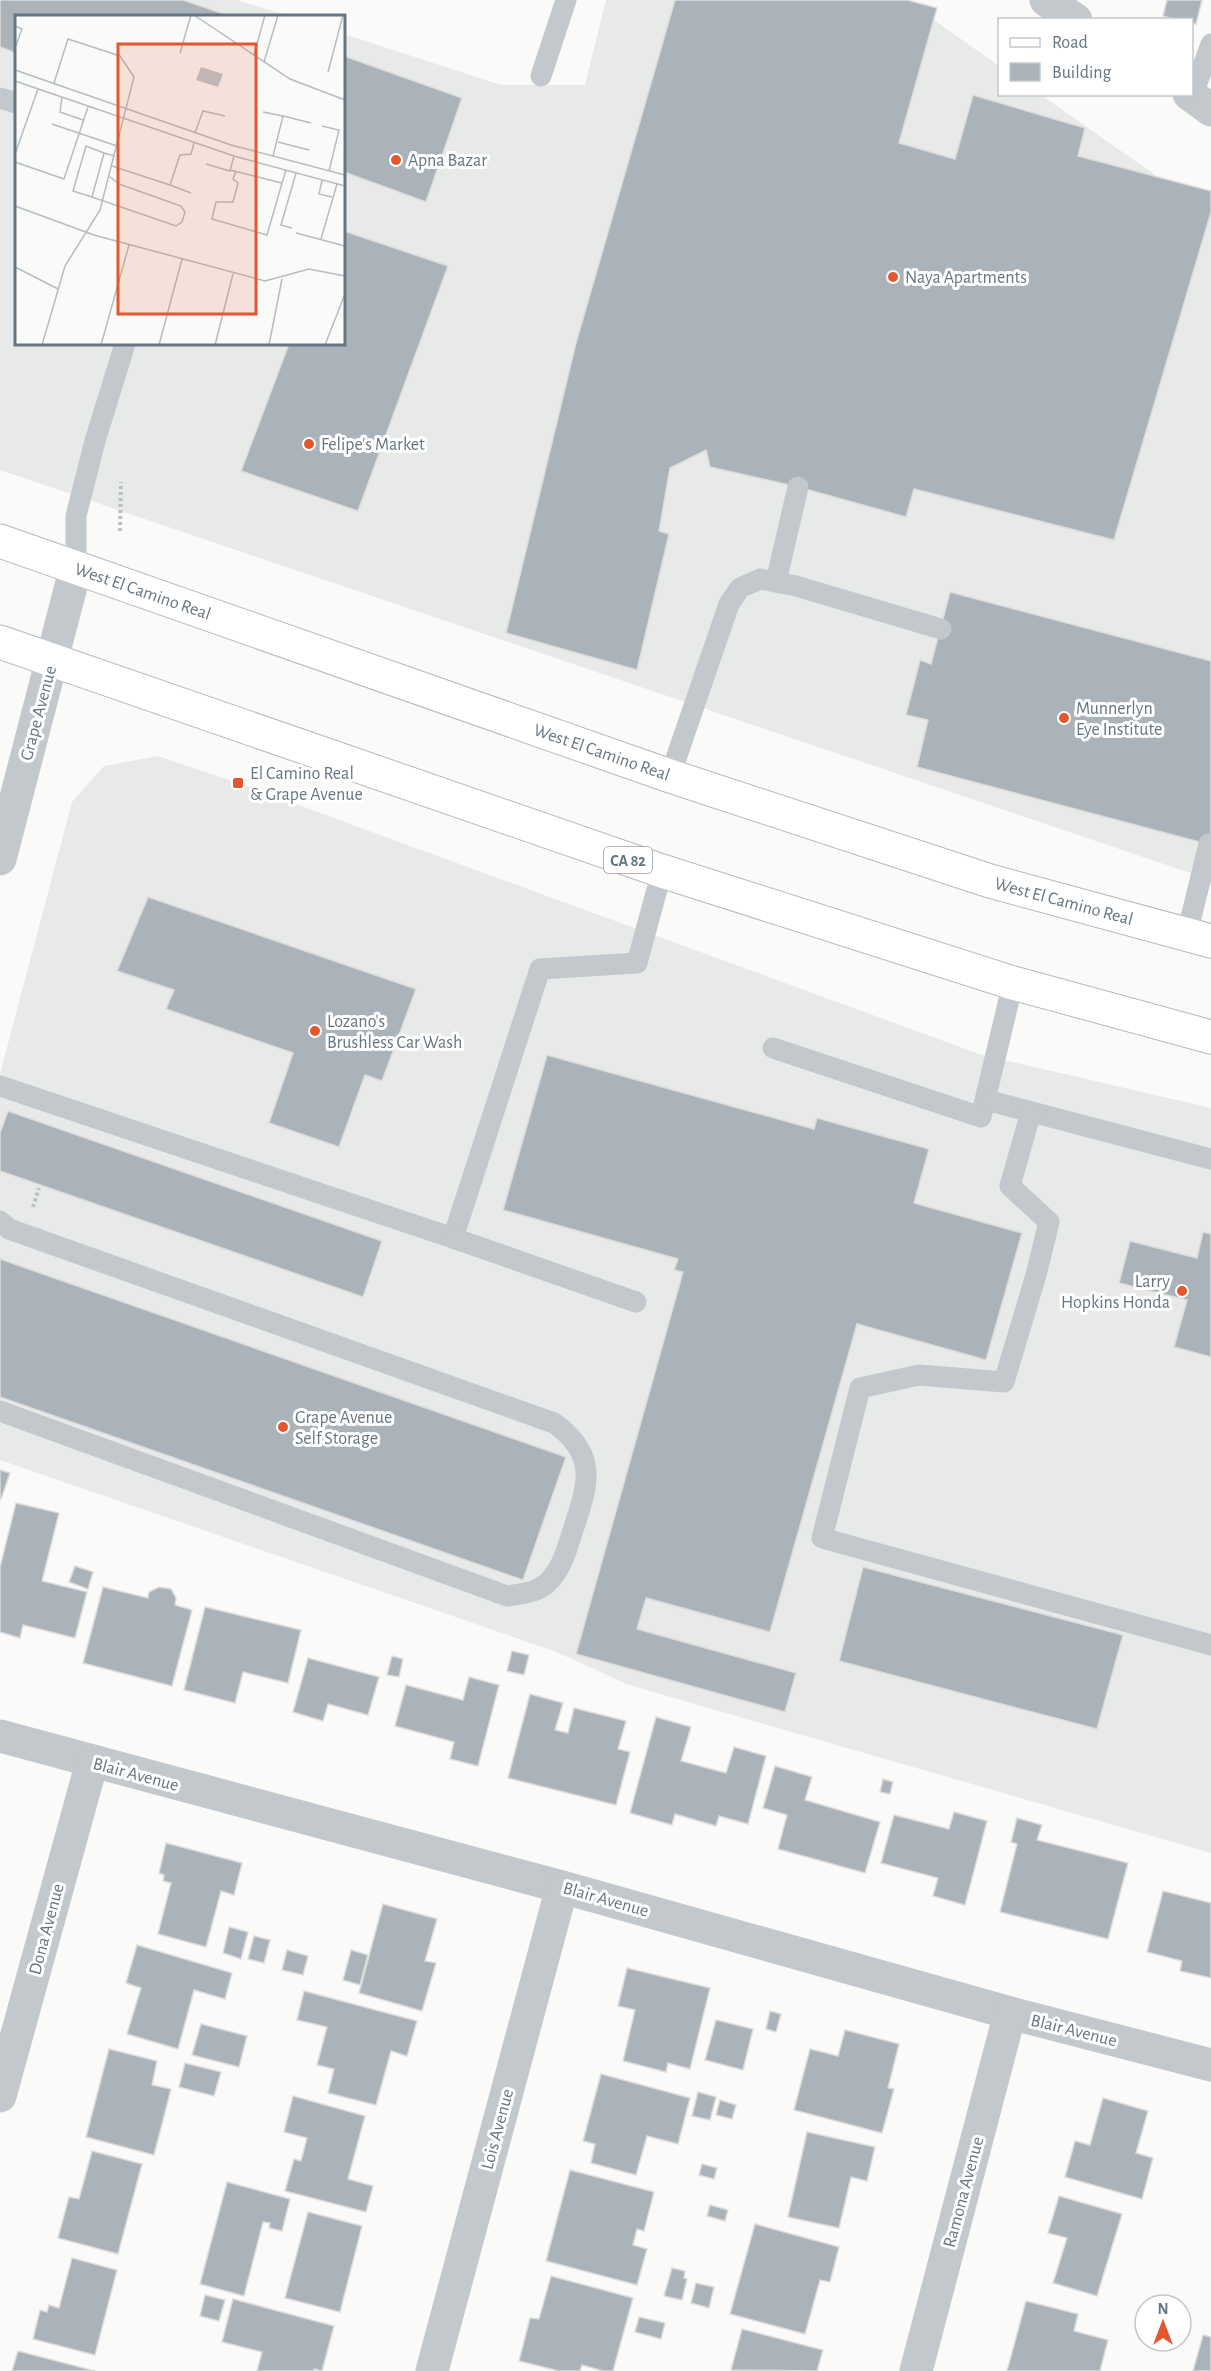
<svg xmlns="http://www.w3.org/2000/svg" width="1211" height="2371" viewBox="0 0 1211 2371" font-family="'Alegreya Sans',sans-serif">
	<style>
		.built { fill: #e8e9e9 }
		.building { fill: #aab3b9; stroke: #dcdcda; stroke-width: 1.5 }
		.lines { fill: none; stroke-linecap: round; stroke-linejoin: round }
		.primary-casing { stroke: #b5babe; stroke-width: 35 }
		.path { stroke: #bbbfc2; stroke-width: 4; stroke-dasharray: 3 3; stroke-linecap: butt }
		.service { stroke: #c3c8cc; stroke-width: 21 }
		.minor { stroke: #c3c8cc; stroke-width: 33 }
		.tertiary { stroke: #c3c8cc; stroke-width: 33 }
		.primary { stroke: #fff; stroke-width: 33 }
		.poi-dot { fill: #e4572e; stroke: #fff; stroke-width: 2 }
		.labels { text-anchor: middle; stroke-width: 6; stroke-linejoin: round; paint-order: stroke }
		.shield { fill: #fff; stroke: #939fa8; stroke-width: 1.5 }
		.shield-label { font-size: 16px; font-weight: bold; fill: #657683 }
		.poi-label { font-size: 18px; fill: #657683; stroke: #fff; text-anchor: start }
		.street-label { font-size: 18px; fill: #657683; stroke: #fff }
		.inset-road { fill: none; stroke: #b5bdc2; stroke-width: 1.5 }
		.view { fill: #e4572e; fill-opacity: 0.15; stroke: #e4572e; stroke-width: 3 }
		.inset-edge { fill: none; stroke: #657683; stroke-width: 3 }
	</style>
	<rect width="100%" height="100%" fill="#fafaf8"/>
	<g class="built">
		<polygon points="0,0 237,0 288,16 16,16 16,344 344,344 344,34 501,85 585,85 606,0 906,0 999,66 1000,94 1041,95 1211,214 1211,880 0,470"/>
		<polygon points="158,756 238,783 982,1055 1211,1108 1211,1853 629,1685 554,1651 0,1460 0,1074 72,802 104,766"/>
	</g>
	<g class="building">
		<polygon points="0,0 183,0 230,16 16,16 16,53 0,47"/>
		<polygon points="675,0 907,0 937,8 899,143 955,159 973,95 1085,128 1078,156 1211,191 1211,212 1114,540 914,489 906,517 798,487 710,467 706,450 670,468 659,531 669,534 637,670 506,633 576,343"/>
		<polygon points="1167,0 1202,0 1196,24 1192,23 1192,20 1177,20 1163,16"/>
		<polygon points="344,56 462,98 426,202 344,172"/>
		<polygon points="344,231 448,266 358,511 241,471 289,344 344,344"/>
		<polygon points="950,592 1211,661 1211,845 917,767 928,720 906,715 920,660 931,664"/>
		<polygon points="148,897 416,989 382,1081 365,1075 339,1147 269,1123 293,1053 166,1009 174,990 117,971"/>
		<polygon points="547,1055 814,1129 817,1118 929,1149 914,1203 1022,1233 986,1360 857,1324 770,1632 646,1598 637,1629 796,1673 785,1712 576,1654 683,1272 674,1270 678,1259 503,1210"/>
		<polygon points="8,1111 382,1241 363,1297 0,1171 0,1133"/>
		<polygon points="1203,1232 1211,1234 1211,1357 1174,1347 1187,1300 1119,1283 1130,1241 1197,1258"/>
		<polygon points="0,1259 566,1457 523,1580 0,1397"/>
		<polygon points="0,1470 10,1473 1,1499 0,1498"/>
		<polygon points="16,1503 59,1513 42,1581 87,1592 75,1638 23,1625 20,1638 0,1632 0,1567"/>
		<polygon points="75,1566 93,1572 88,1589 69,1582"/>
		<polygon points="863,1567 1123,1635 1097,1729 839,1661"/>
		<polygon points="103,1587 148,1598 149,1592 159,1587 171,1589 176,1598 175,1605 192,1610 172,1686 83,1663"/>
		<polygon points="205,1607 301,1630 288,1683 243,1672 235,1703 184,1690"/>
		<polygon points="512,1651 529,1655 524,1675 507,1671"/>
		<polygon points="392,1656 403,1659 399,1677 387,1675"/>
		<polygon points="308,1658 379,1677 368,1715 328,1704 323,1721 293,1712"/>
		<polygon points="469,1677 499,1685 478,1766 450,1759 454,1742 395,1726 406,1685 463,1700"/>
		<polygon points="530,1694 563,1703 555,1730 568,1733 574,1708 626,1721 618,1749 630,1752 616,1805 508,1778"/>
		<polygon points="656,1717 691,1727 681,1761 726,1773 734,1747 766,1756 748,1824 719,1816 716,1826 675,1814 672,1825 630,1813"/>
		<polygon points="775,1766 812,1777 805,1800 880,1822 865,1873 778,1849 787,1815 763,1808"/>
		<polygon points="883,1779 893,1782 890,1794 880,1792"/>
		<polygon points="954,1812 987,1821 965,1905 933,1896 938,1878 881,1863 894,1815 949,1829"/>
		<polygon points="1017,1818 1042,1825 1037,1840 1128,1863 1108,1939 1000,1912 1017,1844 1011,1842"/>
		<polygon points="166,1843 242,1863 234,1895 221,1891 206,1947 158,1934 171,1883 163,1881 164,1875 159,1873"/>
		<polygon points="1163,1891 1211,1903 1211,1978 1180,1971 1182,1961 1147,1952"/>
		<polygon points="383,1904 437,1919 425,1961 436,1963 422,2011 359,1993"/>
		<polygon points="229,1927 248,1932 241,1959 223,1953"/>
		<polygon points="254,1936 270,1940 264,1963 248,1959"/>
		<polygon points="137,1945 232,1973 225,1999 194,1990 178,2049 127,2034 141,1988 126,1983"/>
		<polygon points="287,1950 308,1956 303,1975 282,1970"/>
		<polygon points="351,1950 368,1955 360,1985 343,1980"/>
		<polygon points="627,1968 710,1988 690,2069 668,2063 666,2072 623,2061 635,2010 618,2006"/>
		<polygon points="304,1991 417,2021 407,2056 391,2051 376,2105 328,2093 334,2069 317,2065 327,2027 297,2020"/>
		<polygon points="770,2011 781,2014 776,2032 766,2029"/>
		<polygon points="716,2020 753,2029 743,2070 705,2060"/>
		<polygon points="201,2024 247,2036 239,2067 192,2055"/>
		<polygon points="845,2030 899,2044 888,2088 894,2089 882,2133 794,2110 810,2049 838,2056"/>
		<polygon points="109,2049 157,2061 152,2085 171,2089 154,2155 86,2137"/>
		<polygon points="185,2063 221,2072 214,2096 179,2087"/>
		<polygon points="601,2074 690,2098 678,2144 647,2136 636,2175 591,2163 595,2144 583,2141"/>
		<polygon points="698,2092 716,2097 710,2120 692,2116"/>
		<polygon points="293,2096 365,2116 348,2179 373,2186 366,2212 285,2191 294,2159 301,2161 307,2138 284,2132"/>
		<polygon points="1103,2098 1148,2111 1136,2153 1153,2158 1142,2199 1065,2177 1075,2141 1090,2145"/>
		<polygon points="720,2100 736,2105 732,2119 716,2115"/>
		<polygon points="807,2132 875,2147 867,2181 851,2177 839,2228 788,2217"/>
		<polygon points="92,2151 142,2164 118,2254 58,2238 69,2197 79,2199"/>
		<polygon points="702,2164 717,2168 714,2179 699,2175"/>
		<polygon points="570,2170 654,2192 644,2231 637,2229 633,2245 647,2249 637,2285 546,2261"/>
		<polygon points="227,2182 290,2199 282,2231 269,2228 270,2223 263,2222 244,2296 200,2284"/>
		<polygon points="1059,2196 1122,2214 1097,2296 1053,2283 1067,2238 1048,2233"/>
		<polygon points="710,2205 728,2210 725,2221 707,2216"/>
		<polygon points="308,2212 362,2226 340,2312 285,2298"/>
		<polygon points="755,2224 839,2247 830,2282 820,2280 805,2334 730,2314"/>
		<polygon points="72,2258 117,2270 95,2355 33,2339 40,2310 47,2312 49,2305 59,2308"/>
		<polygon points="672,2268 685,2271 684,2278 687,2279 682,2300 664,2296"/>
		<polygon points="551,2276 633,2298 613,2371 603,2371 582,2365 580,2371 559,2371 519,2361 530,2318 539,2319"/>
		<polygon points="696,2283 714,2287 709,2308 691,2303"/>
		<polygon points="205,2295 225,2300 219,2321 200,2316"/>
		<polygon points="233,2299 334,2326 322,2371 314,2369 314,2371 257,2371 262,2352 222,2342"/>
		<polygon points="1026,2301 1078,2314 1074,2331 1108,2340 1100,2371 1007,2371"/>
		<polygon points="639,2317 665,2323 661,2339 635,2332"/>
		<polygon points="742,2329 823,2350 817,2371 731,2370"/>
		<polygon points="1203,2335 1211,2337 1211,2371 1193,2371"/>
		<polygon points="18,2351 95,2371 12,2371"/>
	</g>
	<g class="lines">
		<defs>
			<g id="primary">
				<polyline points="0,541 670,776 990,881 1211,941"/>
				<polyline points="0,642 662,871 1013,983 1211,1037"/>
			</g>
		</defs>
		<use href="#primary" class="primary-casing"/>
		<g class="path">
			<polyline points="120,531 121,482"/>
			<polyline points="33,1207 39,1188"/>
		</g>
		<g class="service">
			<polyline points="541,76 566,0"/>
			<polyline points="1192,97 1211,44"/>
			<polyline points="0,98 16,103"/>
			<polyline points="76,567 76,516 95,441 125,344"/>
			<polyline points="776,582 798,487"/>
			<polyline points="670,776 729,604 740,588 760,579 796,586 941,629"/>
			<polyline points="1187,934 1209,844"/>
			<polyline points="773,1048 981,1117 1013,983"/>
			<polyline points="0,1086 453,1238 540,969 637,963 662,871"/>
			<polyline points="986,1100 1211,1159"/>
			<polyline points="1031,1112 1010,1186 1049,1222 1036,1275 1004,1382 919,1375 860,1388 822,1538 1211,1645"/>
			<path d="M0 1221 9 1229 554 1423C599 1455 588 1485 573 1530 567 1549 562 1570 546 1584 535 1593 520 1594 507 1596L0 1411"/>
			<polyline points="453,1238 636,1302"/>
		</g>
		<g class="minor">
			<polyline points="1046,0 1076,20"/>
			<polyline points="1189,94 1211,110"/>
			<polyline points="0,1736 562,1887 1010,2013 1211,2065"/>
			<polyline points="0,2096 92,1762"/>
			<polyline points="432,2371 562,1887"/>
			<polyline points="916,2371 1010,2013"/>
		</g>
		<polyline class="tertiary" points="0,859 76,567"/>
		<use href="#primary" class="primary"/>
	</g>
	<g class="poi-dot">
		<circle cx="396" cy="160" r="6"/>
		<circle cx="893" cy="277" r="6"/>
		<circle cx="309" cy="444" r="6"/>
		<circle cx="1064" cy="718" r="6"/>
		<rect x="232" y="777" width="12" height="12" rx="3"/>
		<circle cx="315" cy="1031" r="6"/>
		<circle cx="1182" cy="1291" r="6"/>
		<circle cx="283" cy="1427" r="6"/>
	</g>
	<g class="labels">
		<rect class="shield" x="604" y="847" width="48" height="26" rx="4.5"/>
		<g class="shield-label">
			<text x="628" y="866">CA 82</text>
		</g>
		<g class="poi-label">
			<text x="408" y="166">Apna Bazar</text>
			<text x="905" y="283">Naya Apartments</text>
			<text x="321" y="450">Felipe's Market</text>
			<text x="1076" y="714">Munnerlyn<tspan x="1076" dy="21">Eye Institute</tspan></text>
			<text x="250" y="779">El Camino Real<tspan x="250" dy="21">&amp; Grape Avenue</tspan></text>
			<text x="327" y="1027">Lozano's<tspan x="327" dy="21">Brushless Car Wash</tspan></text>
			<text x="1170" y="1287" text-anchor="end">Larry<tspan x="1170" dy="21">Hopkins Honda</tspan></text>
			<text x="295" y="1423">Grape Avenue<tspan x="295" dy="21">Self Storage</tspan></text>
		</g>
		<g class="street-label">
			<text transform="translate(143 591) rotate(19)" y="6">West El Camino Real</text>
			<text transform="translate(38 713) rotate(-75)" y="6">Grape Avenue</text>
			<text transform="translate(602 752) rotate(19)" y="6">West El Camino Real</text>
			<text transform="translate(1064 901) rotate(15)" y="6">West El Camino Real</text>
			<text transform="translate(136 1774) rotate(15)" y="6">Blair Avenue</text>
			<text transform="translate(606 1899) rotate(16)" y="6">Blair Avenue</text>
			<text transform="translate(46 1929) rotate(-75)" y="6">Dona Avenue</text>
			<text transform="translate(1074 2030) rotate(14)" y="6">Blair Avenue</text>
			<text transform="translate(497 2129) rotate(-75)" y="6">Lois Avenue</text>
			<text transform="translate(963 2192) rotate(-75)" y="6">Ramona Avenue</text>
		</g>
	</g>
	<g transform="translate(15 15)">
		<rect width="330" height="330" fill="#fafaf8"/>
		<path d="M186 52 208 59 203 72 181 65Z" fill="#bbc7cb"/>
		<path class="inset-road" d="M179 0 275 64 330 85M0 11 7 14 0 33M165 38 176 0M239 40 250 0M249 47 263 0M0 55 216 130 330 160M313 57 328 0M0 66 219 141 330 171M47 82 45 97 68 105M248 97 268 101M37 109 102 131M307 111 324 115 314 156M180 118 188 96 210 101M263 127 294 135M0 139 23 74M258 141 268 101 296 108M0 147 49 164 73 92M191 149 215 156 219 141M97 151 155 170 165 140 176 139 179 128M215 155 267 168 271 155M221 156 218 164 223 168 218 187H201L197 204 252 220 267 168M94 161 104 169 166 191 170 197 167 207 161 211 77 182 89 138 100 141M307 165 304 179 317 182M155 170 176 178M77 182 58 176 71 131 89 138M0 191 79 220 250 266 294 254 330 261M277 213 266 210 281 158M281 218 330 231M306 224 322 169M0 252 43 274M27 330 50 251 85 195 119 62 105 41 53 24 39 68M86 330 114 230M144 330 167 244M200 330 218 259M254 330 267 264M310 330 330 279"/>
		<path class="view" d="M103 29H241V299H103Z"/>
		<rect width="330" height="330" class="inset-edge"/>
	</g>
	<rect x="998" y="18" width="195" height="78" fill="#ffffff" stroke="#c1c8cd" stroke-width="1.5"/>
	<rect x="1010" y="38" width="30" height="9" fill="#ffffff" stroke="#c1c8cd" stroke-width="1.5"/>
	<text x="1052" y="48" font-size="18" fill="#657683">Road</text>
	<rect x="1010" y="63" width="30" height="18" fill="#aab3b9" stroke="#c1c8cd" stroke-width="1.5"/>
	<text x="1052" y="78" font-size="18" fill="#657683">Building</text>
	<g transform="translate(1163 2323)"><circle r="28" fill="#ffffff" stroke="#c1c8cd" stroke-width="1.5"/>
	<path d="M0-4.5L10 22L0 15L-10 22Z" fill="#e4572e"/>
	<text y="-9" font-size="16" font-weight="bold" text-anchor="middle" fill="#657683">N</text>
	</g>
</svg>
